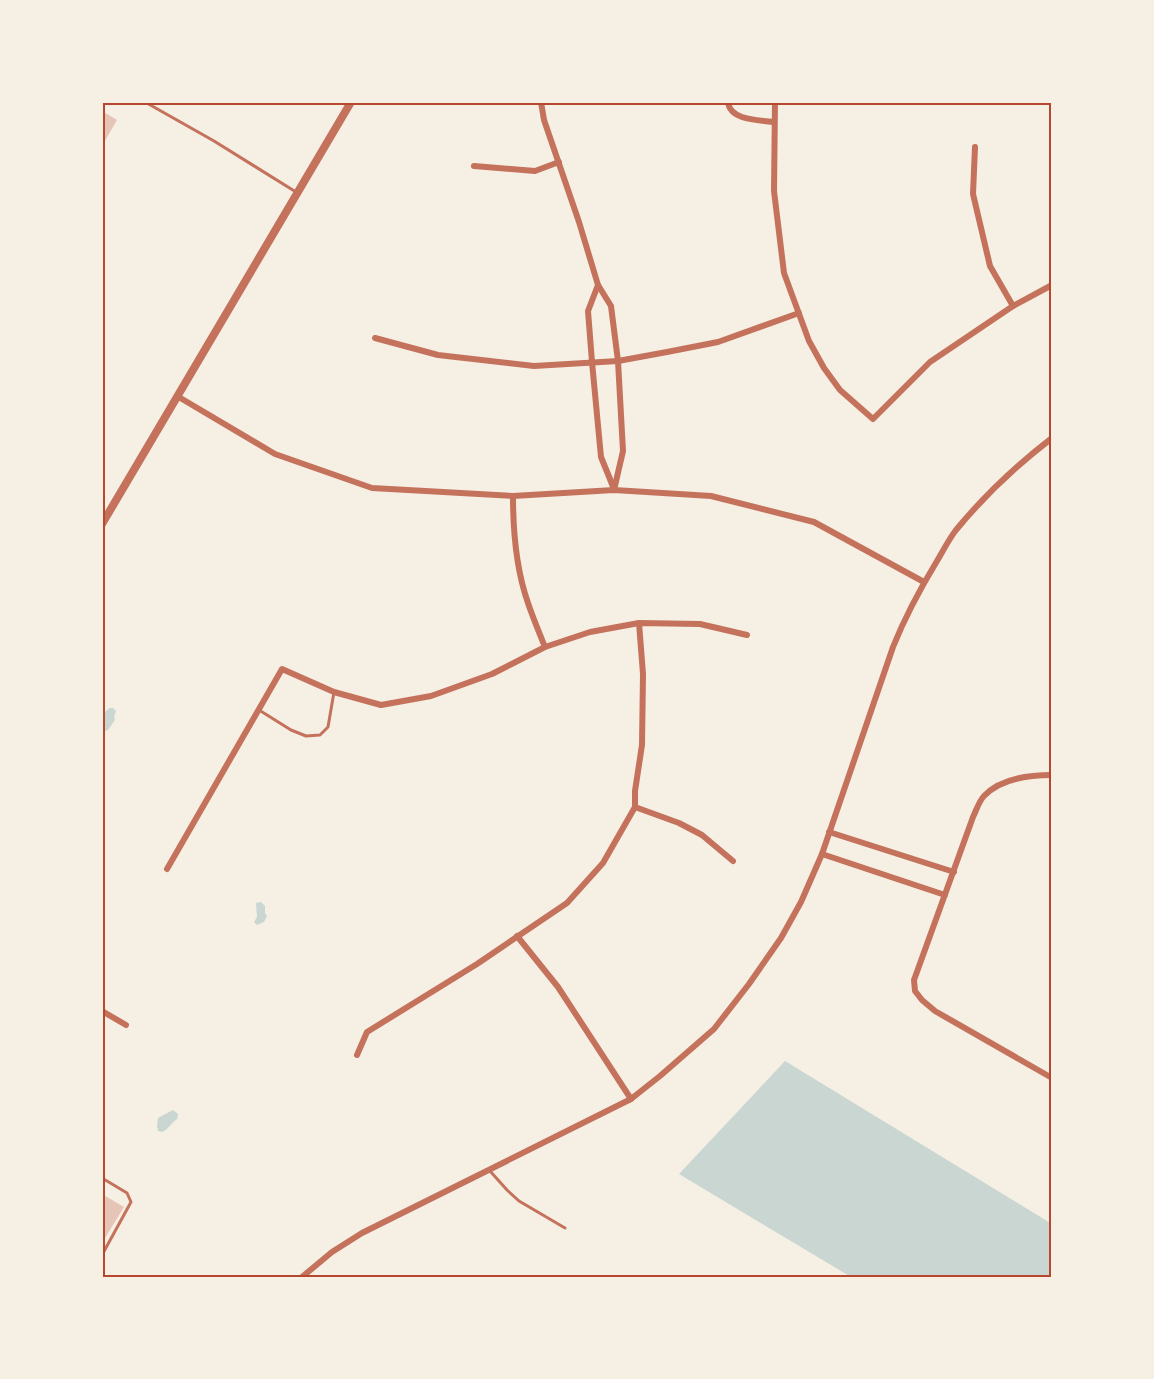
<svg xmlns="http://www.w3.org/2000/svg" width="1154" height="1379" viewBox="0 0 1154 1379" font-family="Helvetica,sans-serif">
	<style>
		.water { fill: #c9d6d2 }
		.building { fill: #e6c5b7 }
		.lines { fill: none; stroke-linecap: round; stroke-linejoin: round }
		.service { stroke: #c5725c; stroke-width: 3 }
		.minor { stroke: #c5725c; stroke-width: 6 }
		.tertiary { stroke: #c5725c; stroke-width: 8 }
		.neatline { fill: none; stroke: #b5482f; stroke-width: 2 }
	</style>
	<rect width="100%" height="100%" fill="#f6efe4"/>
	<g class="water">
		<path d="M110 708H113L116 711 114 717 115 720 108 730 103 732C101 723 101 713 110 708Z"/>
		<polygon points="261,902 265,906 265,913 267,916 264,922 257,925 254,922 257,917 256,903"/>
		<polygon points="785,1061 1052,1224 1052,1277 851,1277 679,1174"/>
		<path d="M173 1110 178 1114 177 1119C171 1123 168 1130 162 1132L158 1131 157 1126 158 1118Z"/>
	</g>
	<g class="building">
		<polygon points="102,111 117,120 102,146"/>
		<polygon points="102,1194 124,1207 102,1243"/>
	</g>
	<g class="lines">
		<g class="service">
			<polyline points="145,102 214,141 296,192"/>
			<polyline points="259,710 291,730 306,736 320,735 328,727 334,692"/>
			<polyline points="490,1171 507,1190 519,1201 565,1228"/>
			<polyline points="102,1178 127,1193 131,1202 102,1255"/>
		</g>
		<g class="minor">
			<polyline points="541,102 544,120 579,222 598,285 611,306 618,361 623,451 614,490"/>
			<path d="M728 102C730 121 760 120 774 122"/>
			<polyline points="775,102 774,191 784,273 809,341 824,368 840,390 873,419 930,362 1013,306 1052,285"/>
			<polyline points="975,147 973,194 990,266 1013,306"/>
			<polyline points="474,166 535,171 559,162"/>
			<polyline points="598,285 588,311 592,362 601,457 614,489"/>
			<polyline points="375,338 438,355 534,366 618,361 667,352 718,342 799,313"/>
			<polyline points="177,396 275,454 372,488 513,496 614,490 711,496 814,522 924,582"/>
			<path d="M513 496C513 532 516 569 528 603 533 618 539 632 545 647"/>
			<path d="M1052 775C1029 775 1001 778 984 796 979 801 976 811 973 817L914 980 915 991 922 1000 935 1011 1052 1078"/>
			<polyline points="635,807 679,823 702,835 733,861"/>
			<polyline points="829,832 954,872"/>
			<polyline points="822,854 945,895"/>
			<polyline points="167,869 282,669 334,692 381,705 431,696 492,674 545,647 590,632 639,623 700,624 747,635"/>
			<polyline points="517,936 558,987 631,1099"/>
			<polyline points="102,1011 126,1025"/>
			<polyline points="357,1055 367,1032 477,964 567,903 603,863 635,807 635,791 642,745 643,674 639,623"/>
			<path d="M302 1277 332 1252 362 1233 631 1099 660 1076 714 1029 749 984 781 938 801 902 822 854 893 647C905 617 920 589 937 561 943 551 949 539 956 530 984 496 1017 465 1052 438"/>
		</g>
		<polyline class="tertiary" points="102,524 351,102"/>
	</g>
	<rect width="1154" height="1379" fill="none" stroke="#f6efe4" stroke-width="207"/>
	<rect x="104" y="104" width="946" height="1172" class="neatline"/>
</svg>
